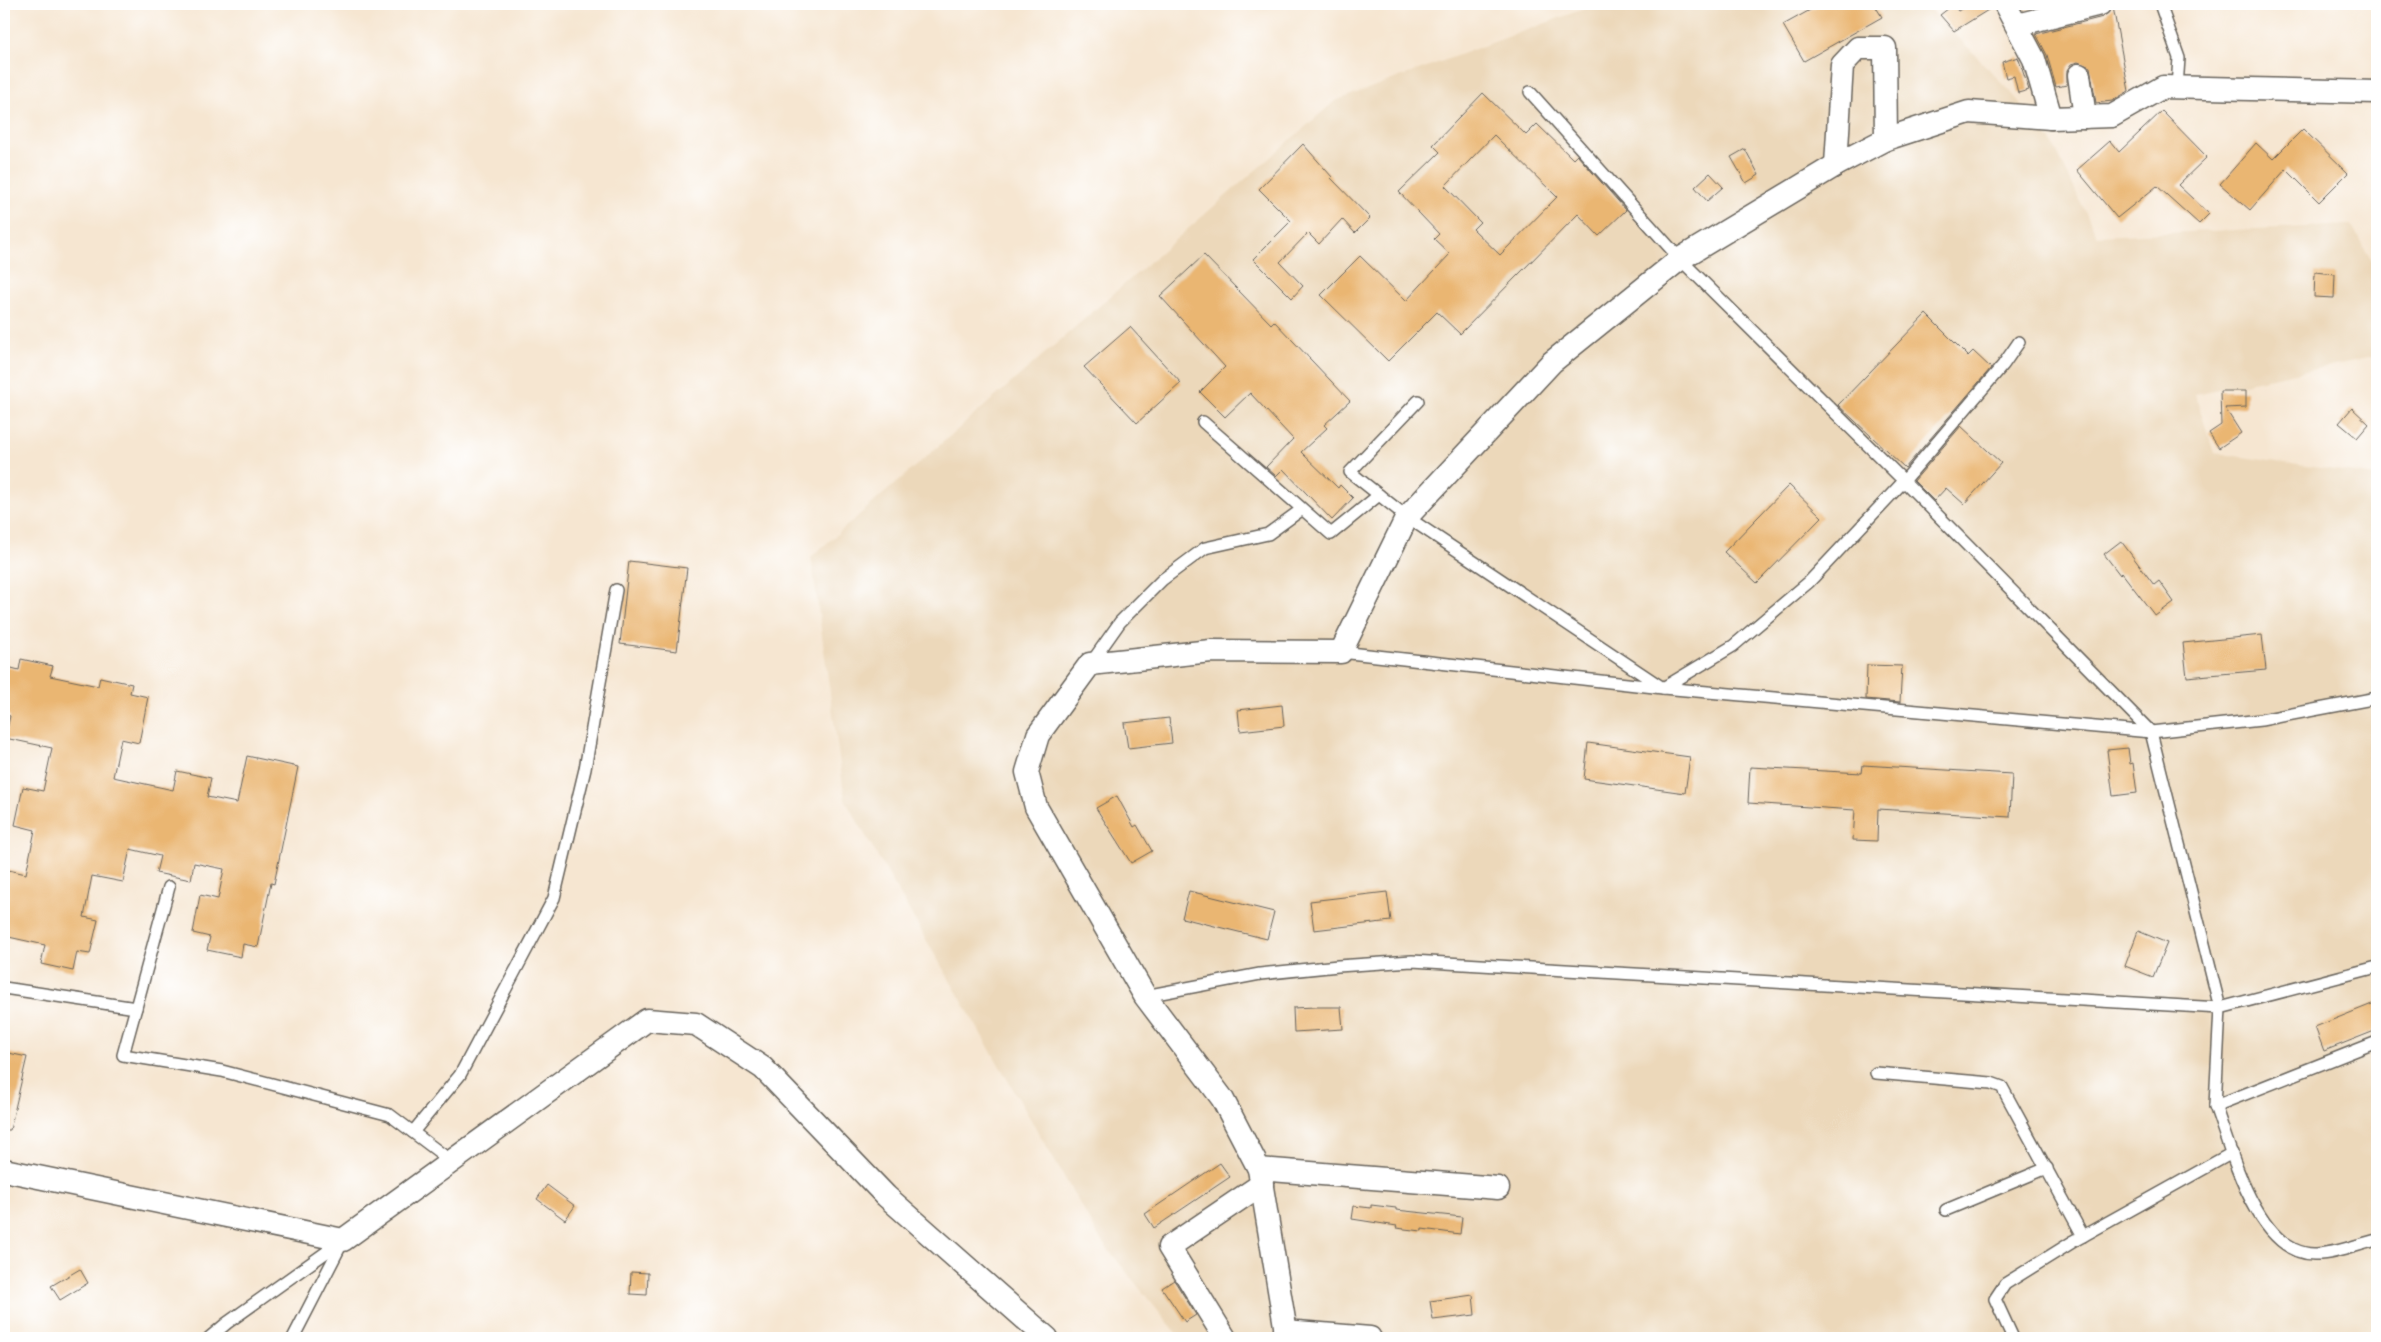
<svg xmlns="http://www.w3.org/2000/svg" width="2381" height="1342" viewBox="0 0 2381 1342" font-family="'IM FELL Double Pica',serif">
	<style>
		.built { fill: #ecd8ba }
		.building { fill: #eab672; fill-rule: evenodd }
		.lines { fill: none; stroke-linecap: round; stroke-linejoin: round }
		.service-casing { stroke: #68635b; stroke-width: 14 }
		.minor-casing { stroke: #68635b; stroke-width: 25 }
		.service { stroke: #fff; stroke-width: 11 }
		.minor { stroke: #fff; stroke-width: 22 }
	</style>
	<rect width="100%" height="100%" fill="#fff"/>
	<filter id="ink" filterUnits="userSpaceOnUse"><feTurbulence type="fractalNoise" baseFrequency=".02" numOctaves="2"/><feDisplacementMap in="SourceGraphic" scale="10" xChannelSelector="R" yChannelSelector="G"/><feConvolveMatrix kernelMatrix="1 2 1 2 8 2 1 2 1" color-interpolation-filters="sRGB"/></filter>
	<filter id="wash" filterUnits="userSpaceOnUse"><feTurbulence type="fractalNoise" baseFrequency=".0096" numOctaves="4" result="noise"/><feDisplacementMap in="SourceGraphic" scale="20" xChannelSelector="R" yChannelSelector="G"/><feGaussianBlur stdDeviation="1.12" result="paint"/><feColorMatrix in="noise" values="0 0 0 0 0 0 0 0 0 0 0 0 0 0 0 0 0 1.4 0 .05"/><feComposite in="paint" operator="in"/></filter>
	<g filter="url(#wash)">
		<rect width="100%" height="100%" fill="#f6e6d1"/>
		<polygon class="built" points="1597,4 1926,4 2010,91 2052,142 2097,236 2351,225 2377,270 2377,356 2195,394 2214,453 2377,476 2377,1338 1180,1338 1102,1242 845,800 811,557 1335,101"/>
		<g id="blocks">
			<g class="building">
				<polygon points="1821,4 1874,4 1882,17 1804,61 1783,25"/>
				<polygon points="1969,4 1992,4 1993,7 1954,31 1940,15 1953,5 1958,11"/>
				<polygon points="2113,7 2129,91 2112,101 2096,103 2090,67 2078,62 2071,64 2067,70 2067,85 2056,87 2047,55 2036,34 2103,17"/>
				<polygon points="2018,57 2029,90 2018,93 2014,76 2006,78 2002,62"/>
				<path d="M1483 93 1526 135 1537 124 1573 159 1577 155 1626 210 1599 236 1578 214 1460 334 1437 312 1388 361 1321 295 1360 256 1406 301 1450 254 1434 239 1439 234 1399 192 1440 152 1433 145ZM1494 135 1557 197 1500 255 1473 229 1480 222 1445 186Z"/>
				<polygon points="2162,111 2207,157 2178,185 2209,214 2199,224 2157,186 2117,218 2077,170 2110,141 2119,152"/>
				<polygon points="2303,129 2348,173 2319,202 2286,169 2250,210 2220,184 2256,143 2273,159"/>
				<polygon points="1303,144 1332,177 1331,178 1370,218 1355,233 1342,219 1319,244 1308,233 1280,262 1303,286 1292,298 1253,259 1291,221 1259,189"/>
				<polygon points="1745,149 1759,175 1746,183 1731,157"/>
				<polygon points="1710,173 1723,187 1707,201 1695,187"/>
				<polygon points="1204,255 1271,324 1274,321 1350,401 1324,425 1327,428 1301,452 1338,488 1340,485 1353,498 1332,520 1283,469 1276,476 1266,467 1293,439 1250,393 1225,417 1200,392 1225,367 1160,296"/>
				<polygon points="2315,272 2335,274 2334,298 2314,297"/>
				<polygon points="1926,314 1968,356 1973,351 1991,368 1905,468 1838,405"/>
				<polygon points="1130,327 1181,383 1137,423 1084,367"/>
				<polygon points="2220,391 2246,391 2246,407 2225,408 2241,433 2219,448 2209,433 2221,425"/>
				<polygon points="2352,408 2369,424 2357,438 2339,423"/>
				<polygon points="1961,426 2001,463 1964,504 1946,488 1934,501 1914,481"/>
				<polygon points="1789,485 1822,517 1757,583 1724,552"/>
				<polygon points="2121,541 2154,585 2159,581 2174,602 2155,616 2122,573 2120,575 2104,554"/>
				<polygon points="629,561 687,568 677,651 620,644"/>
				<polygon points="2262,635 2266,670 2187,677 2183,643"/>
				<polygon points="21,659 53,666 50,676 98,686 100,677 132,684 130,693 148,697 139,743 121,739 113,777 173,790 177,771 211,778 207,797 237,803 247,756 298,767 274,884 271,883 258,947 243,944 241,957 207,950 210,937 193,933 200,895 218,899 224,869 194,863 191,880 156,873 160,856 130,849 123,882 92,876 84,917 98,920 90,954 77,952 73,971 41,964 45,945 4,936 4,869 26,874 35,830 15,825 23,787 43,791 52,748 5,738 10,716 4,714 4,666 19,670"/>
				<polygon points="1867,665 1902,666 1900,702 1866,699"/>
				<polygon points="1282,705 1284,726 1240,731 1238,710"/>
				<polygon points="1169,718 1172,743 1128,748 1124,723"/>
				<polygon points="1588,743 1690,757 1685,793 1584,779"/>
				<polygon points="2128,748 2130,764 2133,763 2137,793 2113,796 2107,750"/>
				<polygon points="1863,765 2012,774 2010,817 1878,809 1877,841 1853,840 1855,810 1748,803 1750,767 1862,773"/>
				<polygon points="1117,796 1134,827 1137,825 1152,851 1131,863 1096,808"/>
				<polygon points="1189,891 1274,912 1267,939 1182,918"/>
				<polygon points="1387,892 1391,921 1314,930 1310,901"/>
				<polygon points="2138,931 2167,943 2153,977 2125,966"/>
				<polygon points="2377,1002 2377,1030 2324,1051 2315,1027"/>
				<polygon points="1316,1007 1341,1007 1343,1029 1294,1032 1293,1008"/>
				<polygon points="4,1052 27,1057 10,1130 4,1130"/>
				<polygon points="1220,1163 1230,1177 1154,1228 1145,1214"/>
				<polygon points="547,1185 575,1206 565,1220 537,1199"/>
				<polygon points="1371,1205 1396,1208 1396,1210 1462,1217 1460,1234 1422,1229 1422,1231 1396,1228 1397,1226 1352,1219 1354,1206 1371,1208"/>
				<polygon points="80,1269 88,1283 60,1300 51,1286"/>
				<polygon points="631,1272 648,1273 647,1295 630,1294"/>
				<polygon points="1174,1280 1196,1315 1185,1322 1162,1288"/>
				<polygon points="1473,1295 1475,1315 1433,1320 1430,1301"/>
			</g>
		</g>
	</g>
	<g filter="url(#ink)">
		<use href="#blocks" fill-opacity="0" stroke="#68635b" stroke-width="1"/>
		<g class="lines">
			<defs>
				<g id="service">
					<polyline points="2160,4 2179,58 2177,87"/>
					<polyline points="1530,92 1680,259 1904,481 2151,732 2220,1008 2215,1106 2377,1042"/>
					<polyline points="1418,401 1350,472 1407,517 1663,688 1733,646 1809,582 1904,481 2003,365 2019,342"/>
					<polyline points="1203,422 1331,534 1379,495"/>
					<polyline points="1341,652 1663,688 2151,732 2261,720 2377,698"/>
					<polyline points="1091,663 1120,622 1162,580 1205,548 1268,534 1301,510"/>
					<polyline points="169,887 123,1055 222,1071 390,1115 451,1161"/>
					<polyline points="4,988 136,1008"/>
					<polyline points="1145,996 1260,974 1338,966 1412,961 2220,1008 2377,967"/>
					<polyline points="1876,1073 1991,1083 2002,1087 2083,1236"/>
					<path d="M2215 1106C2231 1149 2257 1254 2314 1254 2332 1255 2359 1244 2377 1240"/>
					<polyline points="413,1132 460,1075 554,898 585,769 616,590"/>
					<polyline points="1946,1210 2047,1168"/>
					<polyline points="209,1338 227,1323 342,1241"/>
					<polyline points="293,1338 343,1241"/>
					<polyline points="2013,1338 1995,1299 2005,1284 2074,1241 2232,1153"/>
				</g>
				<g id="minor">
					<polyline points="2005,4 2034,59 2051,118"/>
					<polyline points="2017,25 2100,4"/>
					<polyline points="2079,75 2085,117"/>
					<polyline points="1836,165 1842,65 1858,48 1885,48 1886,139"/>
					<polyline points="1259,1169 1498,1188"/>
					<polyline points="4,1170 343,1240 647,1020 696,1024 763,1068 886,1196 1047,1338"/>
					<polyline points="1285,1331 1370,1338"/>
					<polyline points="1225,1338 1169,1247 1262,1184"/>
					<polyline points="1287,1338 1259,1169 1222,1098 1145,996 1036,807 1027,772 1038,735 1090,664 1211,651 1341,652 1407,517 1552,362 1680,259 1836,165 1886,139 1969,112 2051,118 2112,116 2163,87 2377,92"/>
				</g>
			</defs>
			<use href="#service" class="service-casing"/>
			<use href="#minor" class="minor-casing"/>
			<use href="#service" class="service"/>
			<use href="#minor" class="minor"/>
		</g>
	</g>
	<rect width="2381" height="1342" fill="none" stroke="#fff" stroke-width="20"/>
</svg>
